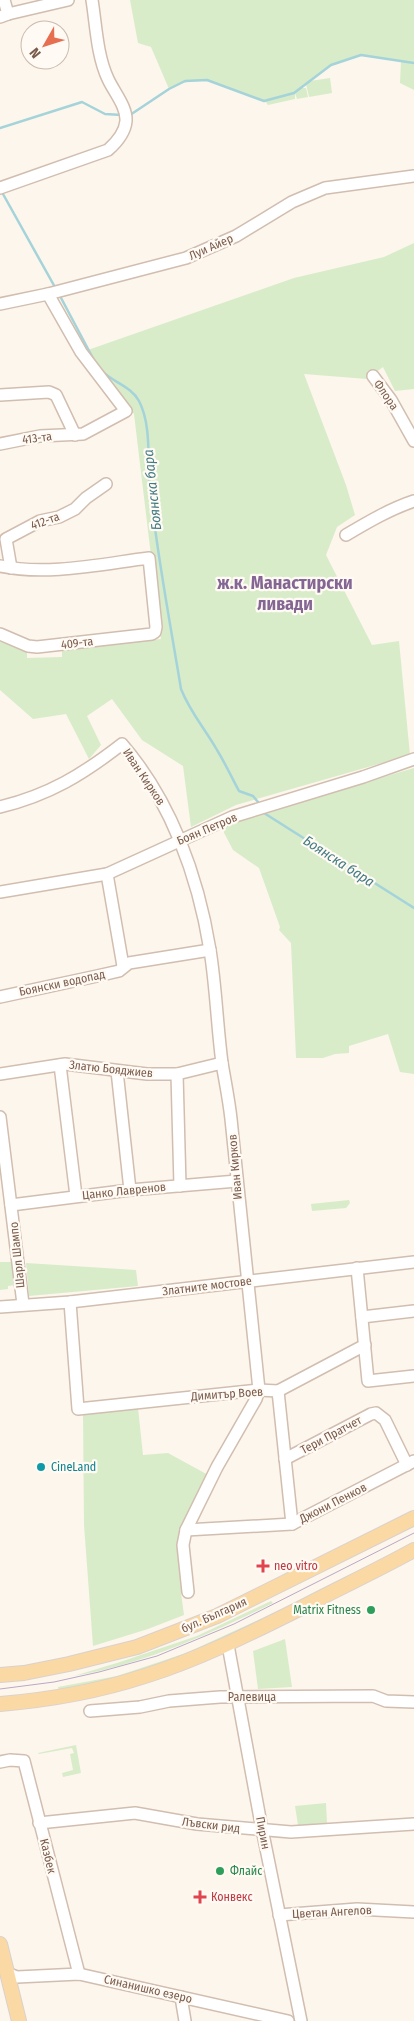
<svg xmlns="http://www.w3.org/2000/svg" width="414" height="2021" viewBox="0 0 414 2021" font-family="'Fira Sans Condensed',sans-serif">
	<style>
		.green { fill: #d8ecc9 }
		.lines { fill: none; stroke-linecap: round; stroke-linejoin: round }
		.stream { stroke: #a5d3da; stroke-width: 2.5 }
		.minor-casing { stroke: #d1beb0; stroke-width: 14 }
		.major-casing { stroke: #dad1cd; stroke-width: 16 }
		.minor { stroke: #fff; stroke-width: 11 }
		.major { stroke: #fbd9a5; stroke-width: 14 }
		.tram { stroke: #b9a8c9; stroke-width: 1 }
		.culture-dot { fill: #0f9aa8; stroke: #fffaf3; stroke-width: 2 }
		.health-dot { fill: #e0444e; stroke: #fffaf3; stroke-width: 2 }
		.leisure-dot { fill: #2e9e5b; stroke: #fffaf3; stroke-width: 2 }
		.labels { text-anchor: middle; stroke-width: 4.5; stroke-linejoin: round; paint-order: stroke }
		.street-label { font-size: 12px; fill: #7a5c4d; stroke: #fffaf3 }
		.culture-label { font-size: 12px; fill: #0d838f; stroke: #fffaf3; text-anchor: start }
		.health-label { font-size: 12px; fill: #be3a42; stroke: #fffaf3; text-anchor: start }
		.leisure-label { font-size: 12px; fill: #27864d; stroke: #fffaf3; text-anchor: end }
		.water-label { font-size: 14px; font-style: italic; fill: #437c86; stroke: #fffaf3 }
		.district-label { font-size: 18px; font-weight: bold; fill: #846695; stroke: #fffaf3 }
	</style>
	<rect width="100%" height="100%" fill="#fdf6ec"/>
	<g class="green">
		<path d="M130 0H414V90L400 83 401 61 361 55 331 65 310 81 330 78 332 93 309 97 306 84 301 88H306L308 97 297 99 295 93V99L268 105 265 101C226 92 211 68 169 89L151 47 138 43Z"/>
		<polygon points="414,243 414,389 395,391 383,367 367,379 304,374 346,485 355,515 337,527 326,555 372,645 399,641 410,755 236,805 191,827 183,766 142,740 112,699 87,716 101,745 89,759 66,714 33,719 0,690 0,641 27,652 27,658 62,657 62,649 161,639 134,414 85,351 294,278 384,257"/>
		<polygon points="414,768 414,1074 400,1072 388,1034 349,1046 349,1053 335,1054 323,1058 296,1058 291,943 279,930 280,927 259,868 233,850 220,825"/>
		<polygon points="349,1200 350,1203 346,1208 312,1211 311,1204"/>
		<polygon points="0,1262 13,1262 16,1285 8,1286 8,1289 0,1290"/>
		<polygon points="26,1263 136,1270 138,1286 29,1296"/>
		<polygon points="138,1408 143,1455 168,1453 210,1476 185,1523 186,1590 181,1593 184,1615 148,1629 93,1646 84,1525 83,1415"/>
		<path d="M271 1601 273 1603C210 1634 144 1664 74 1676L120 1662 197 1636Z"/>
		<polygon points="278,1611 279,1613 187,1656 118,1679 59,1691 58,1687 117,1676 186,1653"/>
		<polygon points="285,1639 292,1687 258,1689 253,1651"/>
		<polygon points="76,1745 81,1773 63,1777 62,1773 73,1770 70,1754 74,1753 72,1748 39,1754 38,1753"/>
		<polygon points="326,1803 327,1823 298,1825 295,1806"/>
	</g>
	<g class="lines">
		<g class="stream">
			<polyline points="130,115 169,89 185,81 207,80 264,101 294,93 331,65 361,55 414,63"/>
			<polyline points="0,128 82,102 105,114 122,115"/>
			<polyline points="3,194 56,289"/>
			<polyline points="60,296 96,364"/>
			<path d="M101 370C112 382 131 386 139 401 152 426 147 461 150 488 157 555 170 622 181 689 190 712 205 729 217 750 225 763 232 778 239 791L253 796 258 802"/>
			<polyline points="264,813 414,908"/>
		</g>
		<defs>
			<g id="minor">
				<polyline points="4,0 8,14"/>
				<polyline points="0,17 8,14 68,0"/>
				<path d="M0 188 108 150C117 142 125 133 126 121 127 107 114 92 108 79 97 56 96 25 92 0"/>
				<polyline points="0,304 48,294 186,258 236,236 292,202 325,188 414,176"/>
				<polyline points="373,376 391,400 414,441"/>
				<polyline points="0,395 49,392 56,395 75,435"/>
				<polyline points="0,444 40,436 83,434 126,411 81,352 48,294"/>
				<path d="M346 535C368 522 390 509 414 501"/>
				<path d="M0 566C48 576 101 564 149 558L156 627 155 632 152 634 37 647 28 646 0 634"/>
				<polyline points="11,568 6,539 40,521 59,517 75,509 86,498 106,484"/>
				<path d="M0 807C49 795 82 775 122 744 171 801 198 876 210 950 216 987 217 1025 222 1063 225 1081 229 1100 231 1119 241 1209 249 1300 259 1390L256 1399 217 1467 186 1530 183 1545 188 1592"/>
				<polyline points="107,874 123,966"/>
				<polyline points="0,892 107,874 232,817 363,777 414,759"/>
				<polyline points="0,997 97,976 119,971 129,963 210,950"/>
				<polyline points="60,1065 76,1196"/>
				<polyline points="117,1071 130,1190"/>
				<polyline points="0,1074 65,1064 147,1074 177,1074 222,1063"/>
				<polyline points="177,1074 180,1186"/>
				<polyline points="0,1117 23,1304"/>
				<polyline points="11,1205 130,1190 237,1181"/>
				<polyline points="357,1268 368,1381 414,1376"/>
				<polyline points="70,1302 78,1409 259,1390 278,1391 365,1345"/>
				<polyline points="0,1307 70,1302 414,1262"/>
				<polyline points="362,1317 414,1311"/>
				<polyline points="278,1391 292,1524"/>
				<polyline points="285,1459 371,1414 376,1413 385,1420 407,1465"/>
				<polyline points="186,1530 292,1524 414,1461"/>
				<polyline points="228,1645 261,1824 301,2021"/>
				<polyline points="90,1711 140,1707 169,1701 220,1697 373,1696 386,1701 414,1702"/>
				<polyline points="0,1762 10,1760 24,1761 79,1974"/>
				<polyline points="39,1823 135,1813 197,1824 291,1832 414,1824"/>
				<polyline points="279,1915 357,1909 414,1912"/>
				<polyline points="7,1973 17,1977 79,1974 288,2021"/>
				<polyline points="181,1997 185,2021"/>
			</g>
			<g id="major">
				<polyline points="0,1675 24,1673 69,1664 137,1647 217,1616 414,1518"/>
				<path d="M0 1704C48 1700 99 1691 145 1676 199 1659 249 1634 299 1609 337 1589 376 1571 414 1550"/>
				<polyline points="0,1944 19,2021"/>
			</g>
		</defs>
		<use href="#minor" class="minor-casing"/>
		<use href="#major" class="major-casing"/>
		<use href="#minor" class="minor"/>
		<use href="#major" class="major"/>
		<polyline class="tram" points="0,1689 54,1682 99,1672 157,1656 234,1624 414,1533"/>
	</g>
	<circle class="culture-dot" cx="41" cy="1467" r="5"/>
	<g class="health-dot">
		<path d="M260.5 1558.5h5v5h5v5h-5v5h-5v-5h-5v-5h5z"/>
		<path d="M197.5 1889.5h5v5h5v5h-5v5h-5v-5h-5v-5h5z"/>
	</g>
	<g class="leisure-dot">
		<circle cx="371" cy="1610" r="5"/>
		<circle cx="220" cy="1871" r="5"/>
	</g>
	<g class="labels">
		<g class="street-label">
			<text transform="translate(211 247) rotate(-24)" y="4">Луи Айер</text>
			<text transform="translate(386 395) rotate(55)" y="4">Флора</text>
			<text transform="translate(37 438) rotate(-7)" y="4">413-та</text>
			<text transform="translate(45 521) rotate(-20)" y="4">412-та</text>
			<text transform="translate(77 643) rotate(-7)" y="4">409-та</text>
			<text transform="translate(144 777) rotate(56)" y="4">Иван Кирков</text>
			<text transform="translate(207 829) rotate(-23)" y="4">Боян Петров</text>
			<text transform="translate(62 983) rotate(-12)" y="4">Боянски водопад</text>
			<text transform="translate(111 1069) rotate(6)" y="4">Златю Бояджиев</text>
			<text transform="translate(235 1167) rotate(-95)" y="4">Иван Кирков</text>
			<text transform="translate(124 1191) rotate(-6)" y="4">Цанко Лавренов</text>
			<text transform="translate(17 1255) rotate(-96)" y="4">Шарл Шампо</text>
			<text transform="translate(207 1286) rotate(-7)" y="4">Златните мостове</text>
			<text transform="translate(227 1394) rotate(-4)" y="4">Димитър Воев</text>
			<text transform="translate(331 1435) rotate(-28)" y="4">Тери Пратчет</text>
			<text transform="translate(333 1503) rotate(-27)" y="4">Джони Пенков</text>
			<text transform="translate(214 1615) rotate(-24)" y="4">бул. България</text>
			<text x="252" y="1701">Ралевица</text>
			<text transform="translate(211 1825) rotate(7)" y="4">Лъвски рид</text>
			<text transform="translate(263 1833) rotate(79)" y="4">Пирин</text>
			<text transform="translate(48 1856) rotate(76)" y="4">Казбек</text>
			<text transform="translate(332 1912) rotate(-3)" y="4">Цветан Ангелов</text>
			<text transform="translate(148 1989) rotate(13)" y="4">Синанишко езеро</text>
		</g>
		<g class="culture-label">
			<text x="51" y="1471">CineLand</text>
		</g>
		<g class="health-label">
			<text x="274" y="1570">neo vitro</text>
			<text x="211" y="1901">Конвекс</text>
		</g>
		<g class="leisure-label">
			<text x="361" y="1614">Matrix Fitness</text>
			<text x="230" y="1875" text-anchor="start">Флайс</text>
		</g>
		<g class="water-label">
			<text transform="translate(152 490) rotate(-96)" y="5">Боянска бара</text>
			<text transform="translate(339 861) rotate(33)" y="5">Боянска бара</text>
		</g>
		<g class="district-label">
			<text x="285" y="589">ж.к. Манастирски<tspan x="285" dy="21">ливади</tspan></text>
		</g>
	</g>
	<g transform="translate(45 45) rotate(231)"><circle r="24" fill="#fffaf3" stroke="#cabbb1"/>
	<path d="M0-4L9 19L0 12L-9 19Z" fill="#e76f51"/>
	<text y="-8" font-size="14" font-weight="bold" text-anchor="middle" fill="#7a5c4d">N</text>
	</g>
</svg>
